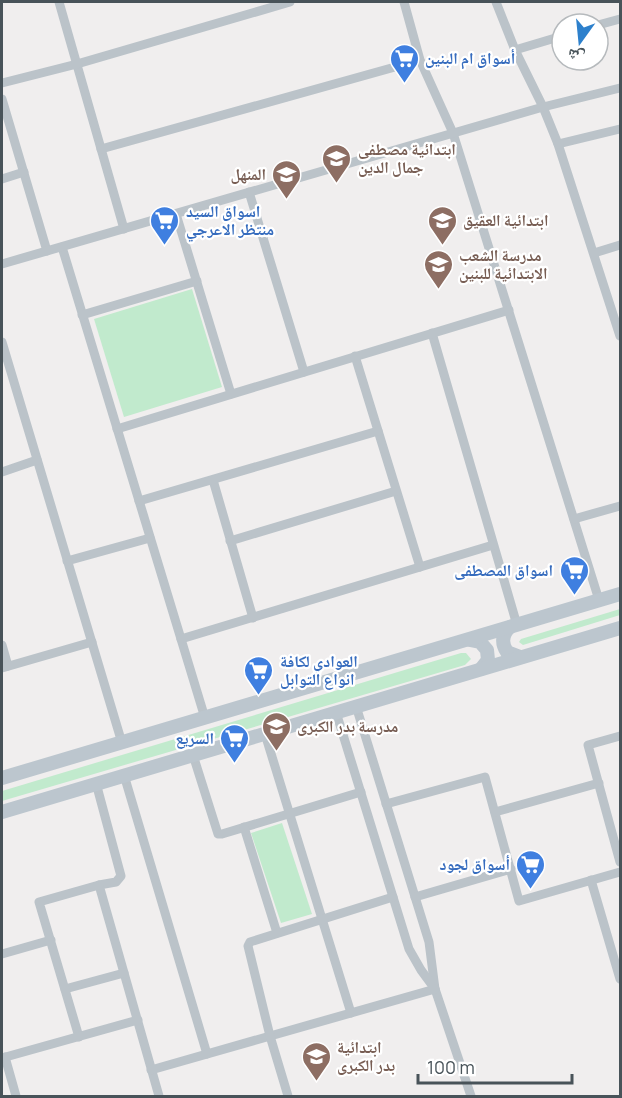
<svg xmlns="http://www.w3.org/2000/svg" width="622" height="1098" viewBox="0 0 622 1098" font-family="Manrope,'Noto Naskh Arabic',sans-serif">
	<style>
		.green { fill: #c1eacd }
		.lines { fill: none; stroke-linecap: round; stroke-linejoin: round }
		.minor { stroke: #bbc3c9; stroke-width: 9 }
		.secondary { stroke: #bcc6ce; stroke-width: 14 }
		.labels { text-anchor: middle; stroke-width: 4.5; stroke-linejoin: round; paint-order: stroke }
		.shop-label { font-size: 16px; font-weight: bold; fill: #366cbe; stroke: #fff; text-anchor: start }
		.education-label { font-size: 16px; font-weight: bold; fill: #785e54; stroke: #fff; text-anchor: start }
	</style>
	<rect width="100%" height="100%" fill="#f0eeee"/>
	<g class="green">
		<polygon points="192,289 222,387 124,417 94,319"/>
		<polygon points="620,609 620,615 523,645 519,642 521,639"/>
		<polygon points="461,653 466,653 471,659 465,665 2,801 2,791"/>
		<polygon points="282,823 312,914 281,923 251,833"/>
	</g>
	<g class="lines">
		<g class="minor">
			<polyline points="59,2 124,229"/>
			<polyline points="404,2 420,60 453,133 599,600"/>
			<polyline points="496,2 515,50 543,107 558,144 620,336"/>
			<polyline points="598,25 620,19"/>
			<polyline points="515,50 562,36"/>
			<polyline points="2,83 77,64 290,2"/>
			<polyline points="2,99 47,251"/>
			<polyline points="558,144 620,129"/>
			<polyline points="101,149 420,60"/>
			<polyline points="2,179 24,172"/>
			<polyline points="249,192 304,372"/>
			<polyline points="176,214 231,394"/>
			<polyline points="62,247 205,718"/>
			<polyline points="594,253 620,245"/>
			<polyline points="2,264 543,107 620,88"/>
			<polyline points="82,315 197,281"/>
			<polyline points="432,333 517,625"/>
			<polyline points="2,342 122,743"/>
			<polyline points="355,356 420,567"/>
			<polyline points="117,429 509,310"/>
			<polyline points="2,472 37,460"/>
			<polyline points="213,480 253,618"/>
			<polyline points="139,501 378,431"/>
			<polyline points="574,519 620,506"/>
			<polyline points="230,541 396,491"/>
			<polyline points="67,561 150,538"/>
			<polyline points="181,639 493,545"/>
			<polyline points="2,645 8,666"/>
			<polyline points="2,668 92,642"/>
			<polyline points="356,706 429,942 435,989 471,1096"/>
			<polyline points="336,712 409,949 421,970 435,989"/>
			<polyline points="265,734 351,1013"/>
			<polyline points="620,736 588,745 620,862"/>
			<polyline points="193,755 218,834 222,834 361,792"/>
			<polyline points="124,775 207,1054"/>
			<polyline points="96,783 121,876 116,882 99,885 159,1096"/>
			<polyline points="386,804 485,777 519,901 620,872"/>
			<polyline points="495,812 599,783"/>
			<polyline points="244,827 277,933"/>
			<polyline points="591,880 620,979"/>
			<polyline points="415,897 511,869"/>
			<polyline points="2,954 51,940"/>
			<polyline points="65,989 124,973"/>
			<polyline points="79,1037 39,902 99,885"/>
			<polyline points="5,1057 16,1096"/>
			<polyline points="2,1058 138,1020"/>
			<polyline points="151,1070 435,989"/>
			<polyline points="288,1096 270,1036 248,946 250,942 393,897"/>
		</g>
		<g class="secondary">
			<path d="M510 627C502 634 501 643 507 652L520 657"/>
			<polyline points="470,640 480,642 487,650 488,660 481,669"/>
			<polyline points="2,778 620,594"/>
			<polyline points="2,812 620,628"/>
		</g>
	</g>
	<defs>
		<symbol id="supermarket-pin" viewBox="-11 -11 22 30"><path d="M0 17L-7.5 6A9.5 9.5 0 1 1 7.5 6Z" fill="#3f7fe0" stroke="#fff"/><path d="M-6-5.5h2.5l.6 2H6L4.5 2H-2.5L-4.4-4H-6ZM-1.5 3.2a1.3 1.3 0 1 0 .1 0ZM3 3.2a1.3 1.3 0 1 0 .1 0Z" fill="#fff"/></symbol>
		<symbol id="school-pin" viewBox="-11 -11 22 30"><path d="M0 17L-7.5 6A9.5 9.5 0 1 1 7.5 6Z" fill="#8d6e63" stroke="#fff"/><path d="M0-5L7-2L0 1L-7-2ZM-4 1L0 2.5L4 1V4Q0 6-4 4Z" fill="#fff"/></symbol>
	</defs>
	<g fill-rule="evenodd">
		<use href="#supermarket-pin" x="388" y="42" width="33" height="45"/>
		<use href="#school-pin" x="320" y="142" width="33" height="45"/>
		<use href="#school-pin" x="270" y="158" width="33" height="45"/>
		<use href="#supermarket-pin" x="148" y="204" width="33" height="45"/>
		<use href="#school-pin" x="426" y="204" width="33" height="45"/>
		<use href="#school-pin" x="422" y="248" width="33" height="45"/>
		<use href="#supermarket-pin" x="558" y="554" width="33" height="45"/>
		<use href="#supermarket-pin" x="242" y="654" width="33" height="45"/>
		<use href="#school-pin" x="260" y="710" width="33" height="45"/>
		<use href="#supermarket-pin" x="218" y="722" width="33" height="45"/>
		<use href="#supermarket-pin" x="514" y="848" width="33" height="45"/>
		<use href="#school-pin" x="300" y="1040" width="33" height="45"/>
	</g>
	<g class="labels">
		<g class="shop-label">
			<text x="425" y="64">أسواق ام البنين</text>
			<text x="186" y="217">اسواق السيد<tspan x="186" dy="18">منتظر الاعرجي</tspan></text>
			<text x="553" y="576" text-anchor="end">اسواق المصطفى</text>
			<text x="280" y="667">العوادي لكافة<tspan x="280" dy="18">انواع التوابل</tspan></text>
			<text x="214" y="744" text-anchor="end">السريع</text>
			<text x="510" y="870" text-anchor="end">أسواق لجود</text>
		</g>
		<g class="education-label">
			<text x="358" y="155">ابتدائية مصطفى<tspan x="358" dy="18">جمال الدين</tspan></text>
			<text x="266" y="180" text-anchor="end">المنهل</text>
			<text x="463" y="226">ابتدائية العقيق</text>
			<text x="459" y="261">مدرسة الشعب<tspan x="459" dy="18">الابتدائية للبنين</tspan></text>
			<text x="297" y="732">مدرسة بدر الكبرى</text>
			<text x="337" y="1053">ابتدائية<tspan x="337" dy="18">بدر الكبرى</tspan></text>
		</g>
	</g>
	<rect width="622" height="1098" fill="none" stroke="#485359" stroke-width="6"/>
	<g transform="translate(580 42) rotate(195)"><circle r="28" fill="#ffffff" stroke="#b6babd" stroke-width="1.5"/>
	<path d="M0-4.5L10 22L0 15L-10 22Z" fill="#2d80cc"/>
	<text y="-9" font-size="16" font-weight="bold" text-anchor="middle" fill="#485359">ش</text>
	</g>
	<path d="M418 1074v9h154v-9" fill="none" stroke="#485359" stroke-width="3"/>
	<text x="427" y="1074" font-size="18" fill="#485359" stroke="#ffffff" stroke-width="4.5" paint-order="stroke">100 m</text>
</svg>
